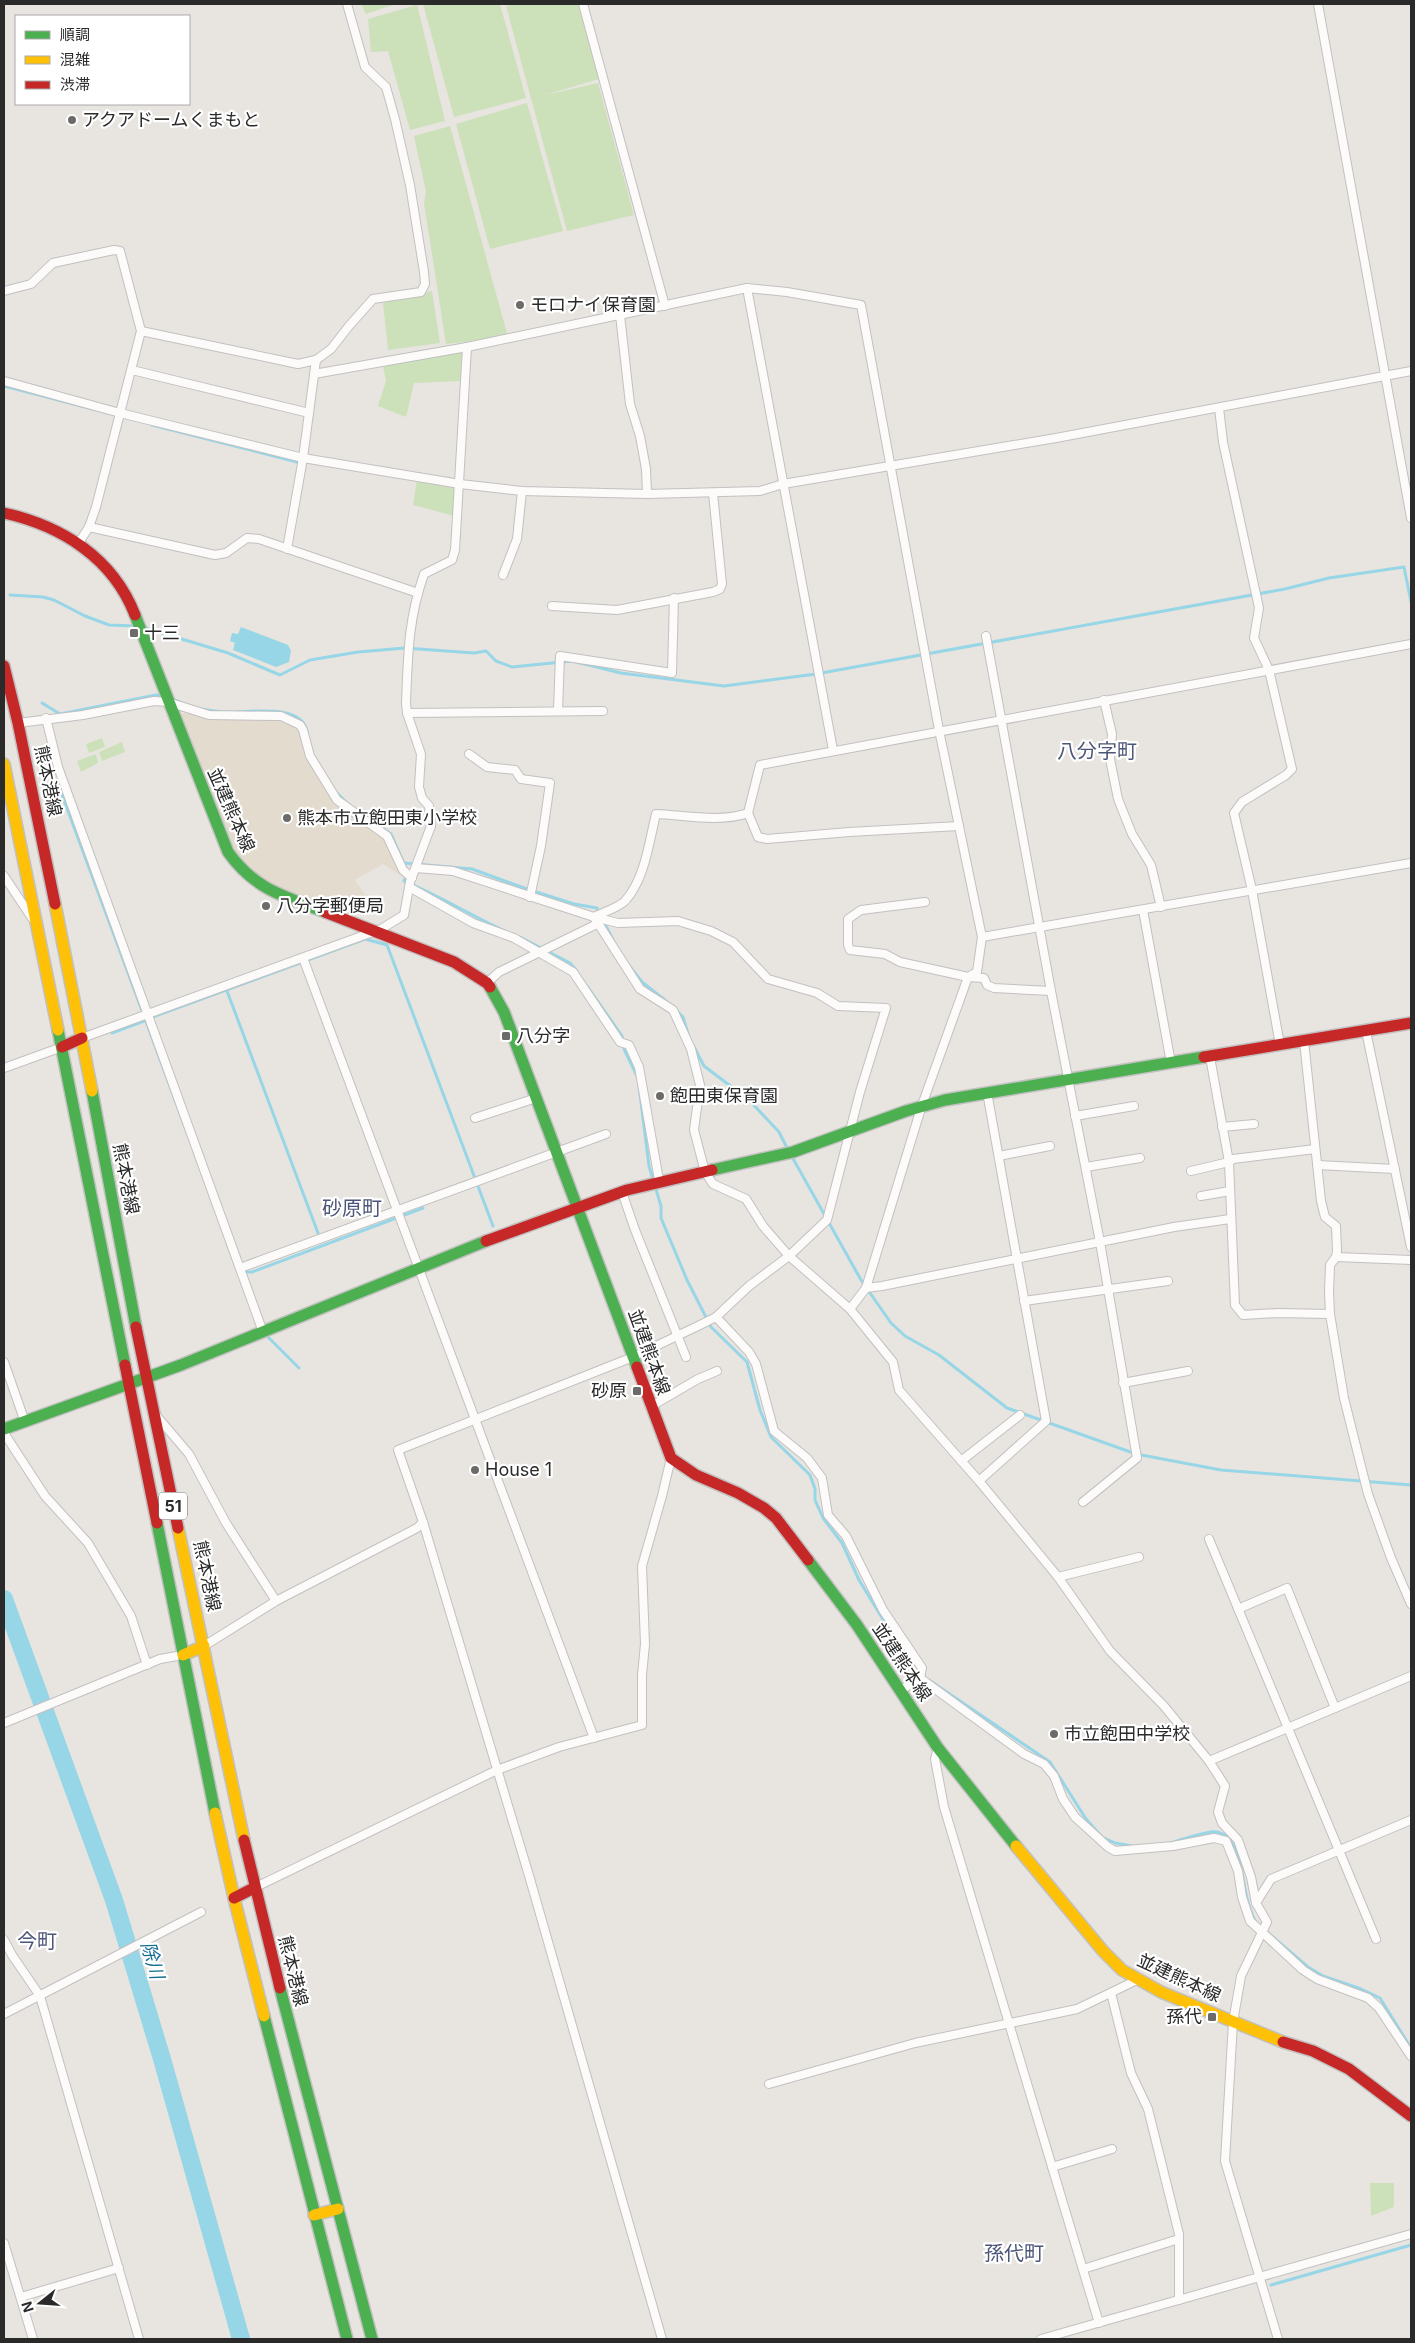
<svg xmlns="http://www.w3.org/2000/svg" width="1415" height="2343" viewBox="0 0 1415 2343" font-family="Inter,'Noto Sans JP',sans-serif">
	<style>
		.education { fill: #e2dbce }
		.green { fill: #cce1ba }
		.water { fill: #97d6e6 }
		.lines { fill: none; stroke-linecap: round; stroke-linejoin: round }
		.stream { stroke: #97d6e6; stroke-width: 3 }
		.river { stroke: #97d6e6; stroke-width: 18 }
		.street-casing { stroke: #c2c1c1; stroke-width: 10 }
		.fast-casing { stroke: #c2c1c1; stroke-width: 14 }
		.slow-casing { stroke: #c2c1c1; stroke-width: 14 }
		.jam-casing { stroke: #c2c1c1; stroke-width: 14 }
		.street { stroke: #fcfbfa; stroke-width: 8 }
		.fast { stroke: #4caf50; stroke-width: 11 }
		.slow { stroke: #ffc107; stroke-width: 11 }
		.jam { stroke: #c62828; stroke-width: 11 }
		.poi-dot { fill: #6c6b6a; stroke: #fff; stroke-width: 2 }
		.labels { text-anchor: middle; stroke-width: 4.5; stroke-linejoin: round; paint-order: stroke }
		.shield { fill: #fff; stroke: #6a6a6a; stroke-width: 1 }
		.shield-label { font-size: 16px; font-weight: bold; fill: #2a2a2a }
		.poi-label { font-size: 18px; fill: #2a2a2a; stroke: #fff; text-anchor: start }
		.street-label { font-size: 18px; fill: #2a2a2a; stroke: #fff }
		.water-label { font-size: 19px; font-style: italic; fill: #146e93; stroke: #fff }
		.quarter-label { font-size: 20px; fill: #4c5678; stroke: #fff }
	</style>
	<rect width="100%" height="100%" fill="#e8e4e0"/>
	<polygon class="education" points="184,713 220,720 271,718 296,727 300,732 306,758 325,789 335,802 385,840 400,874 408,880 383,864 355,880 366,896 340,913 275,889 256,877 243,865 228,842 179,716"/>
	<g class="green">
		<polygon points="361,4 396,4 366,14"/>
		<polygon points="415,4 417,4 445,121 410,130 388,51 371,52 368,19 413,6"/>
		<polygon points="423,4 500,4 526,98 454,117"/>
		<polygon points="513,4 578,4 599,79 545,95 598,83 634,215 567,231 506,6"/>
		<polygon points="527,103 563,231 490,249 456,124"/>
		<polygon points="450,126 508,337 446,344 424,203 426,192 414,136"/>
		<polygon points="432,291 440,343 388,350 383,303"/>
		<polygon points="464,350 462,381 414,383 406,417 378,406 386,381 383,366"/>
		<polygon points="417,480 457,487 454,516 413,505"/>
		<polygon points="102,738 105,747 89,753 86,744"/>
		<polygon points="122,742 125,752 102,761 99,752"/>
		<polygon points="96,754 98,763 81,772 77,761"/>
		<polygon points="1370,2183 1394,2183 1394,2207 1371,2216"/>
	</g>
	<polygon class="water" points="241,627 288,645 291,651 289,662 276,667 233,650 235,643 230,641 232,633 238,634"/>
	<g class="lines">
		<g class="stream">
			<polyline points="4,386 93,409"/>
			<polyline points="152,425 297,462"/>
			<polyline points="10,595 43,597 54,600 85,616 109,625 136,626"/>
			<polyline points="142,627 228,653 280,675 310,660 358,652 405,648 474,653 486,651 496,661 512,667 572,661 621,673 724,686 816,674 1285,589 1329,578 1404,567 1411,602"/>
			<polyline points="169,698 182,703"/>
			<polyline points="42,703 60,714 156,695 163,696"/>
			<path d="M200 709C209 710 218 712 227 712 249 713 300 702 307 731"/>
			<polyline points="58,784 187,1132"/>
			<polyline points="336,792 346,802"/>
			<polyline points="367,817 391,834 407,870"/>
			<polyline points="404,863 472,869 527,889 574,904 597,908 599,913"/>
			<path d="M406 876 404 881C439 896 472 916 507 932"/>
			<polyline points="603,920 615,944"/>
			<polyline points="520,937 570,963 576,970"/>
			<polyline points="631,968 642,982 666,1001"/>
			<polyline points="587,986 622,1036 624,1049 638,1078 649,1166 661,1206 661,1218 687,1280 711,1327 747,1362 760,1410 771,1437 810,1475 815,1489 815,1500 823,1518 842,1543 859,1580 915,1672 920,1674"/>
			<polyline points="227,991 318,1233"/>
			<polyline points="676,1010 683,1017 689,1037"/>
			<polyline points="150,1018 365,939 387,945 493,1226"/>
			<polyline points="112,1033 144,1021"/>
			<polyline points="693,1045 704,1066 749,1100 779,1132 788,1150"/>
			<polyline points="791,1155 861,1280 891,1323 905,1336 939,1355 1007,1408 1136,1454 1221,1470 1411,1485"/>
			<polyline points="241,1272 252,1272 423,1208"/>
			<polyline points="266,1335 299,1368"/>
			<polyline points="929,1680 1050,1762 1086,1819 1102,1837 1115,1843 1132,1846"/>
			<path d="M1170 1843C1183 1839 1198 1834 1211 1832 1239 1829 1242 1876 1246 1894 1248 1903 1252 1915 1256 1923"/>
			<polyline points="1267,1932 1308,1967 1323,1976 1361,1989 1380,1998 1411,2048"/>
			<polyline points="1271,2285 1411,2245"/>
		</g>
		<polyline class="river" points="4,1599 114,1900 162,2059 241,2339"/>
		<defs>
			<g id="street">
				<polyline points="583,4 665,306"/>
				<polyline points="1318,4 1411,518"/>
				<polyline points="747,288 833,750"/>
				<polyline points="4,291 31,284 53,263 114,250 120,251 141,331 96,507 89,527 78,544"/>
				<polyline points="620,315 630,404 640,436 646,469 647,494"/>
				<polyline points="141,331 298,364 316,360 331,349 349,326 373,299 421,292 425,284 424,272 410,185 395,119 386,87 365,67 347,4"/>
				<polyline points="132,370 309,413"/>
				<polyline points="314,374 467,347 747,288 787,292 861,305 939,730 982,937 977,972 968,977 922,1105 866,1288 850,1309"/>
				<polyline points="4,381 120,413 303,458 460,484 522,491 647,494 760,491 783,484 1056,438 1411,371"/>
				<polyline points="1219,408 1223,442 1259,608 1254,638 1269,670 1292,769 1286,775 1242,802 1234,813 1252,890 1280,1045"/>
				<polyline points="89,527 215,555 226,553 247,538 259,539 418,593"/>
				<polyline points="287,549 303,458 316,360"/>
				<polyline points="503,575 517,539 522,491"/>
				<polyline points="552,606 617,610 713,592 720,589 722,584 713,493"/>
				<polyline points="986,636 1051,991 1100,1242 1137,1458 1083,1502"/>
				<polyline points="1104,700 1112,734 1110,759 1118,799 1132,834 1151,865 1161,907"/>
				<polyline points="558,710 560,656 672,673 674,598"/>
				<polyline points="407,713 603,711"/>
				<polyline points="46,718 58,767 263,1332"/>
				<polyline points="18,723 83,715 154,701 168,702 209,715 281,716 300,725 303,730 310,756 337,800 387,836 403,870 412,878"/>
				<polyline points="469,754 487,767 515,770 521,779 550,783 541,846 530,897"/>
				<polyline points="748,813 758,837 767,839 849,832 959,826"/>
				<polyline points="416,868 453,871 594,917 640,989 673,1010 691,1049 700,1085 694,1130 705,1172 713,1184 746,1199 763,1226 789,1256 850,1309 893,1362 899,1390 979,1481 1058,1577 1110,1651 1164,1706 1209,1761 1225,1786 1218,1812 1222,1823 1238,1840 1251,1877 1256,1903 1267,1922 1241,1976 1233,2022 1225,2161 1278,2339"/>
				<polyline points="4,876 32,918"/>
				<polyline points="409,887 473,923 514,938 573,972 620,1042 629,1045 639,1067 659,1180"/>
				<polyline points="925,902 861,910 848,919 848,945 850,950 885,954 900,962 968,977 984,978 987,985 994,988 1051,991"/>
				<polyline points="1143,910 1171,1063"/>
				<polyline points="594,917 618,923 678,921 711,931 733,942 768,979 817,993 838,1006 886,1008 860,1092 827,1220 789,1256 749,1286 716,1317 700,1325 633,1357 398,1450 423,1522 530,1879 662,2339"/>
				<path d="M594 917C603 912 618 908 625 901 645 879 649 842 656 814 684 815 720 823 748 813L760 765 1411 644"/>
				<polyline points="982,937 1411,863"/>
				<polyline points="303,958 594,1738"/>
				<polyline points="487,983 499,972 599,923"/>
				<polyline points="1366,1031 1411,1247"/>
				<path d="M82 1038 381 929 404 915 410 882 431 826 429 806 422 798 419 787 421 754 407 713 406 703C408 655 408 620 424 574L452 560 455 550 467 347"/>
				<polyline points="1304,1041 1321,1201 1325,1217 1336,1226 1337,1251 1336,1257 1330,1265 1329,1292 1330,1314 1344,1398 1368,1494 1391,1558 1411,1604"/>
				<polyline points="1210,1057 1229,1162 1235,1305 1243,1315 1278,1313 1330,1314"/>
				<polyline points="4,1068 62,1047"/>
				<polyline points="1075,1116 1134,1106"/>
				<polyline points="475,1118 536,1098"/>
				<polyline points="1222,1127 1254,1124"/>
				<polyline points="999,1156 1050,1146"/>
				<polyline points="1317,1165 1395,1169"/>
				<polyline points="1086,1167 1140,1158"/>
				<polyline points="1191,1171 1229,1162 1233,1159 1315,1149"/>
				<polyline points="622,1192 635,1230 686,1357"/>
				<polyline points="1201,1196 1230,1191"/>
				<polyline points="1336,1257 1411,1260"/>
				<polyline points="240,1268 606,1134"/>
				<polyline points="866,1288 882,1286 1174,1227 1230,1219"/>
				<polyline points="1024,1301 1168,1281"/>
				<polyline points="716,1317 749,1352 756,1364 774,1431 807,1458 822,1478 828,1515 846,1536 883,1610 922,1668 920,1678"/>
				<polyline points="4,1362 25,1422"/>
				<polyline points="1123,1383 1188,1371"/>
				<polyline points="650,1407 698,1379 717,1371"/>
				<polyline points="155,1414 189,1454 226,1523 276,1601"/>
				<polyline points="4,1433 45,1496 88,1543 131,1616 147,1665"/>
				<polyline points="961,1461 1020,1415"/>
				<polyline points="979,1481 1046,1421 987,1092"/>
				<polyline points="1209,1539 1376,1939"/>
				<polyline points="1058,1577 1139,1557"/>
				<polyline points="1238,1609 1287,1588 1335,1708"/>
				<polyline points="204,1646 276,1601 417,1528 423,1522"/>
				<polyline points="901,1690 920,1678 1024,1754 1044,1764 1054,1776 1063,1799 1075,1817 1108,1847 1115,1851 1173,1846 1214,1838 1226,1841 1238,1871 1242,1897 1250,1921 1303,1970 1317,1979 1368,1998 1379,2008 1411,2056"/>
				<polyline points="4,1723 160,1659 183,1655"/>
				<polyline points="938,1748 935,1759 944,1807 1099,2323"/>
				<polyline points="1209,1761 1411,1676"/>
				<polyline points="254,1888 497,1770 559,1747 642,1725 642,1675 645,1644 642,1566 662,1496 671,1458"/>
				<polyline points="1256,1903 1271,1879 1411,1820"/>
				<polyline points="4,1940 12,1955 40,1996 139,2339"/>
				<polyline points="1111,1993 1131,2073 1148,2109 1179,2234 1179,2300"/>
				<polyline points="4,2014 201,1912"/>
				<polyline points="769,2084 915,2043 1077,2009 1137,1980"/>
				<polyline points="1052,2167 1112,2149"/>
				<polyline points="4,2243 33,2339"/>
				<polyline points="1083,2269 1179,2239"/>
				<polyline points="21,2297 119,2268"/>
				<polyline points="1041,2339 1411,2234"/>
			</g>
			<g id="fast">
				<path d="M135 615 228 852C255 890 284 896 325 912"/>
				<polyline points="490,987 504,1012 637,1367"/>
				<polyline points="58,1030 125,1365"/>
				<polyline points="92,1091 136,1327"/>
				<polyline points="712,1170 793,1152 906,1111 945,1100 1204,1057"/>
				<polyline points="4,1429 181,1365 486,1241"/>
				<polyline points="157,1523 215,1813"/>
				<polyline points="808,1560 857,1625 938,1748 1016,1846"/>
				<polyline points="280,1988 372,2339"/>
				<polyline points="264,2016 347,2339"/>
			</g>
			<g id="slow">
				<polyline points="4,764 58,1030"/>
				<polyline points="55,904 92,1091"/>
				<polyline points="178,1528 244,1840"/>
				<polyline points="183,1655 204,1646"/>
				<polyline points="215,1813 234,1898 264,2016"/>
				<polyline points="1016,1846 1103,1951 1122,1970 1161,1992 1283,2042"/>
				<polyline points="314,2215 338,2209"/>
			</g>
			<g id="jam">
				<path d="M4 513C62 526 113 558 135 615"/>
				<polyline points="4,666 18,723 55,904"/>
				<polyline points="325,912 454,962 487,983 490,987"/>
				<polyline points="62,1047 82,1038"/>
				<polyline points="1204,1057 1411,1023"/>
				<polyline points="486,1241 627,1190 712,1170"/>
				<polyline points="136,1327 178,1528"/>
				<polyline points="125,1365 157,1523"/>
				<polyline points="637,1367 671,1458 696,1475 738,1493 764,1508 776,1518 808,1560"/>
				<polyline points="244,1840 280,1988"/>
				<polyline points="234,1898 254,1888"/>
				<polyline points="1283,2042 1313,2051 1349,2069 1411,2116"/>
			</g>
		</defs>
		<use href="#street" class="street-casing"/>
		<use href="#fast" class="fast-casing"/>
		<use href="#slow" class="slow-casing"/>
		<use href="#jam" class="jam-casing"/>
		<use href="#street" class="street"/>
		<use href="#fast" class="fast"/>
		<use href="#slow" class="slow"/>
		<use href="#jam" class="jam"/>
	</g>
	<g class="poi-dot">
		<circle cx="72" cy="120" r="5"/>
		<circle cx="520" cy="305" r="5"/>
		<rect x="129" y="628" width="10" height="10" rx="2.5"/>
		<circle cx="287" cy="818" r="5"/>
		<circle cx="266" cy="906" r="5"/>
		<rect x="501" y="1031" width="10" height="10" rx="2.5"/>
		<circle cx="660" cy="1096" r="5"/>
		<rect x="632" y="1386" width="10" height="10" rx="2.5"/>
		<circle cx="475" cy="1470" r="5"/>
		<circle cx="1054" cy="1734" r="5"/>
		<rect x="1207" y="2012" width="10" height="10" rx="2.5"/>
	</g>
	<g class="labels">
		<rect class="shield" x="159" y="1492.5" width="28" height="27" rx="4"/>
		<g class="shield-label">
			<text x="173" y="1512">51</text>
		</g>
		<g class="poi-label">
			<text x="82" y="126">アクアドームくまもと</text>
			<text x="530" y="311">モロナイ保育園</text>
			<text x="144" y="639">十三</text>
			<text x="297" y="824">熊本市立飽田東小学校</text>
			<text x="276" y="912">八分字郵便局</text>
			<text x="516" y="1042">八分字</text>
			<text x="670" y="1102">飽田東保育園</text>
			<text x="627" y="1397" text-anchor="end">砂原</text>
			<text x="485" y="1476">House 1</text>
			<text x="1064" y="1740">市立飽田中学校</text>
			<text x="1202" y="2023" text-anchor="end">孫代</text>
		</g>
		<g class="street-label">
			<text transform="translate(48 781) rotate(78)" y="6">熊本港線</text>
			<text transform="translate(231 810) rotate(66)" y="6">並建熊本線</text>
			<text transform="translate(126 1179) rotate(79)" y="6">熊本港線</text>
			<text transform="translate(649 1352) rotate(70)" y="6">並建熊本線</text>
			<text transform="translate(207 1576) rotate(78)" y="6">熊本港線</text>
			<text transform="translate(902 1662) rotate(56)" y="6">並建熊本線</text>
			<text transform="translate(293 1971) rotate(76)" y="6">熊本港線</text>
			<text transform="translate(1179 1978) rotate(25)" y="6">並建熊本線</text>
		</g>
		<g class="water-label">
			<text transform="translate(153 1960) rotate(74)" y="7">除川</text>
		</g>
		<g class="quarter-label">
			<text x="1097" y="758">八分字町</text>
			<text x="352" y="1215">砂原町</text>
			<text x="37" y="1948">今町</text>
			<text x="1014" y="2260">孫代町</text>
		</g>
	</g>
	<rect width="1415" height="2343" fill="none" stroke="#2a2a2a" stroke-width="10"/>
	<rect x="15" y="15" width="175" height="90" fill="#ffffff" stroke="#aaaaaa"/>
	<rect x="25" y="31" width="25" height="8" fill="#4caf50" stroke="#aaaaaa"/>
	<text x="60" y="40" font-size="15" fill="#2a2a2a">順調</text>
	<rect x="25" y="56" width="25" height="8" fill="#ffc107" stroke="#aaaaaa"/>
	<text x="60" y="65" font-size="15" fill="#2a2a2a">混雑</text>
	<rect x="25" y="81" width="25" height="8" fill="#c62828" stroke="#aaaaaa"/>
	<text x="60" y="90" font-size="15" fill="#2a2a2a">渋滞</text>
	<g transform="translate(40 2303) rotate(253)" stroke="#ffffff" stroke-width="4" paint-order="stroke">
	<path d="M0-4L9 19L0 12L-9 19Z" fill="#2a2a2a"/>
	<text y="-8" font-size="14" font-weight="bold" text-anchor="middle" fill="#2a2a2a">N</text>
	</g>
</svg>
